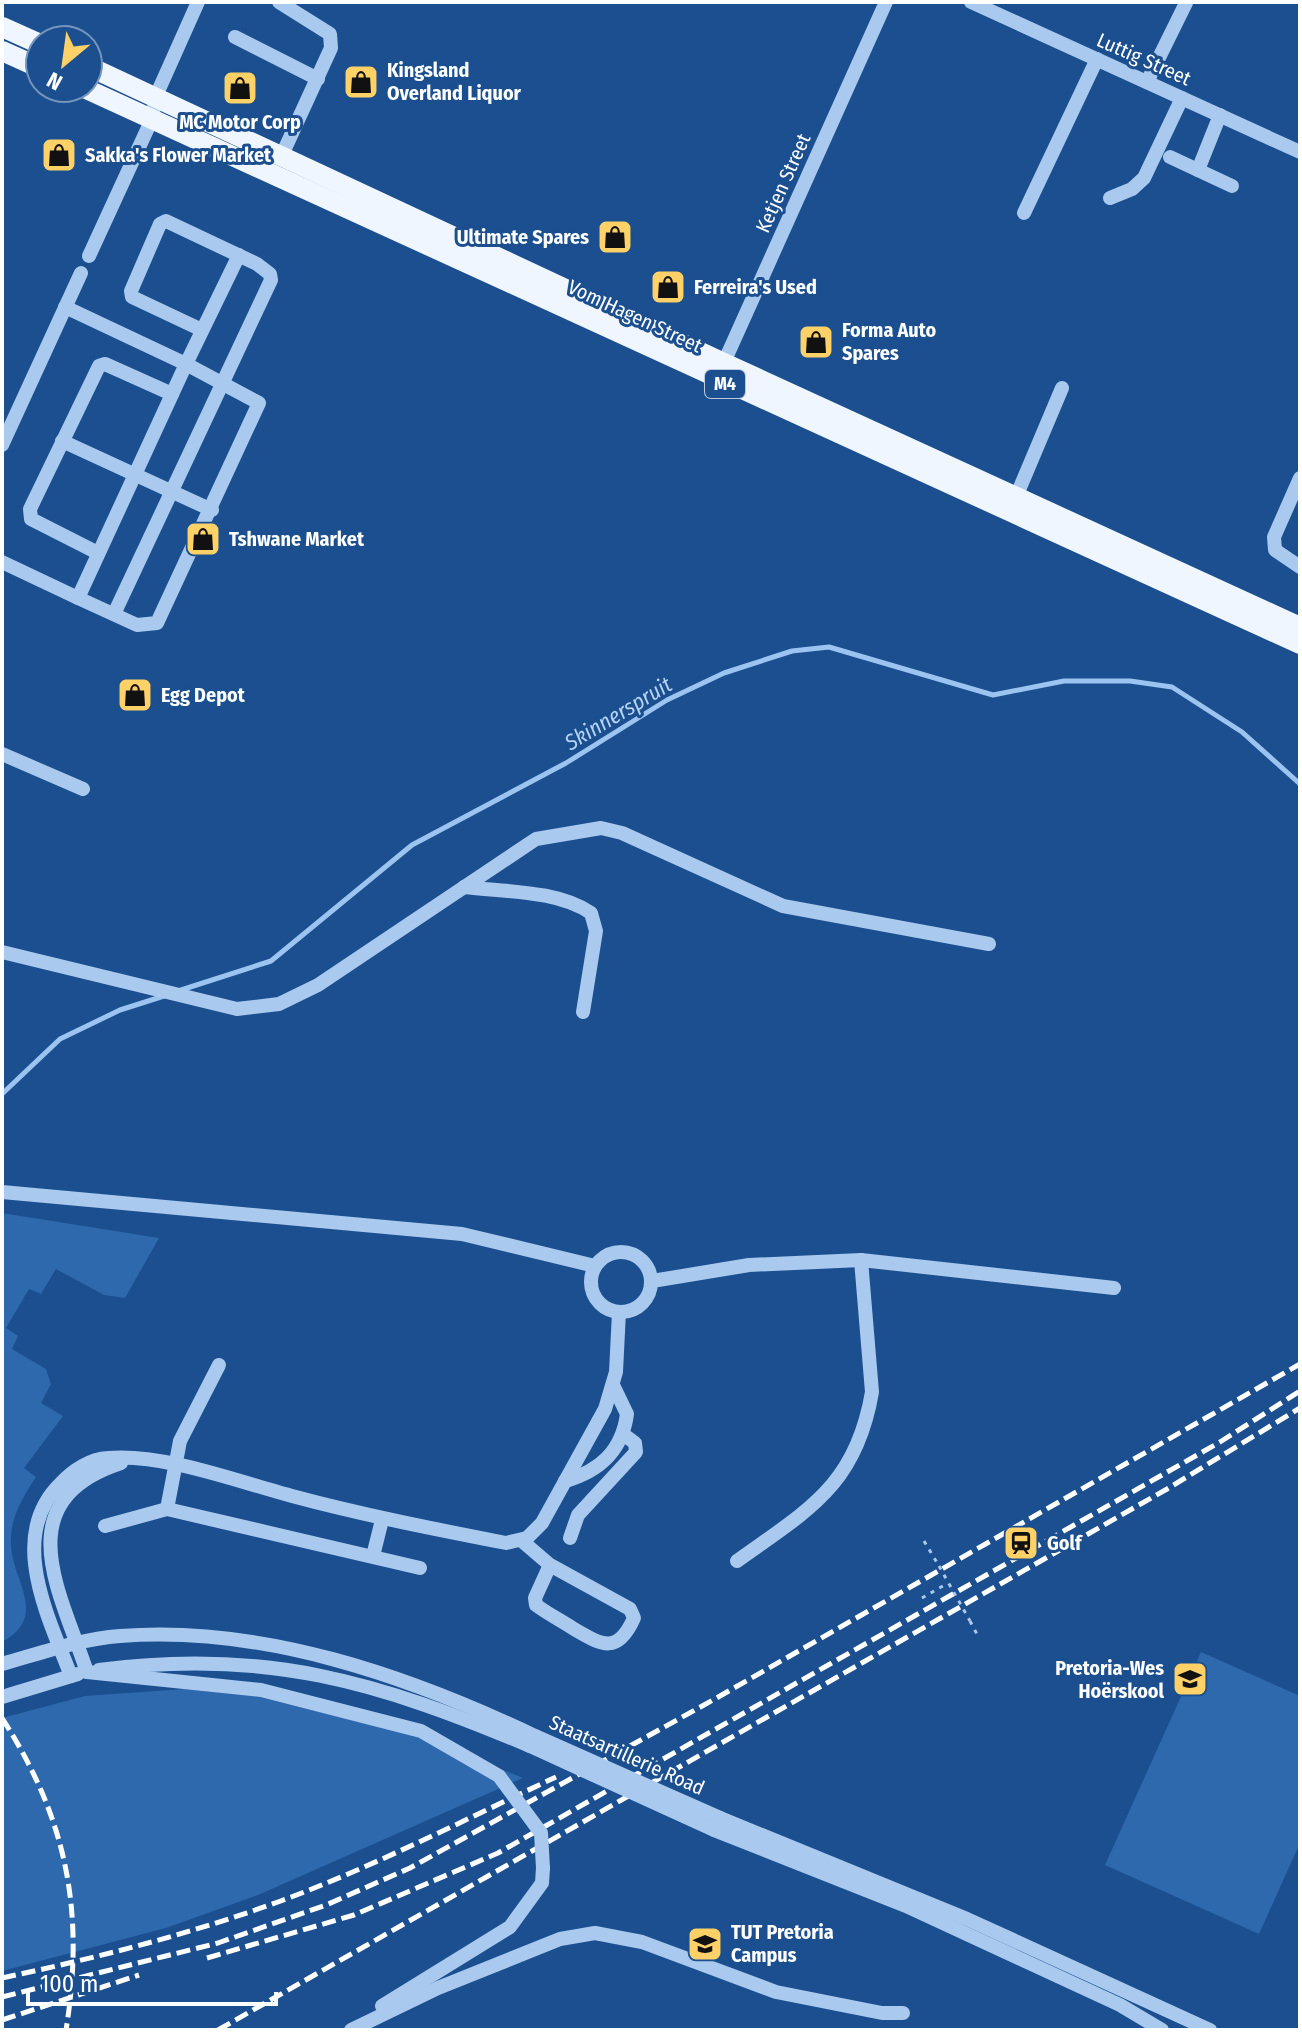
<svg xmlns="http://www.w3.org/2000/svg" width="1302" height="2032" viewBox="0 0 1302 2032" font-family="'Fira Sans Condensed',sans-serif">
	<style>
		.green { fill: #2e69ad }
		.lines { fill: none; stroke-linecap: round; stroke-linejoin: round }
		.stream { stroke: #9cc4f0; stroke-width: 5 }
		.path { stroke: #a9c9ee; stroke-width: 3; stroke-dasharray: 4 6; stroke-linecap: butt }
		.minor { stroke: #a9c9ee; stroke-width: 14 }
		.major { stroke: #f0f6ff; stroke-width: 20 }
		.rail { stroke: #fff; stroke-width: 5; stroke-dasharray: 14 6; stroke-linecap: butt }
		.path-bridge { stroke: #a9c9ee; stroke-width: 3; stroke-dasharray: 4 6; stroke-linecap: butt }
		.minor-bridge { stroke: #a9c9ee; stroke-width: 14 }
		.labels { text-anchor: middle; stroke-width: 6; stroke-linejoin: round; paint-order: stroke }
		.shield { fill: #1b4f8f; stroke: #bbcadd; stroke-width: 2 }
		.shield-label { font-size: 18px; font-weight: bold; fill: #fff }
		.street-label { font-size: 20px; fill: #fff; stroke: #1b4f8f }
		.poi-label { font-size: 20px; font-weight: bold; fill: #fff; stroke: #1b4f8f; text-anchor: start }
		.water-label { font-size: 22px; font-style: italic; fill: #b5d3f5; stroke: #1b4f8f }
	</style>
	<rect width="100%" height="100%" fill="#1b4f8f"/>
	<g class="green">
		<path d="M2 1213 159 1238 125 1298 104 1295 56 1269 41 1294 29 1289 6 1328 18 1336 12 1349 46 1369 51 1384 41 1403 63 1416 24 1468 36 1477C22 1498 9 1520 11 1546 13 1582 49 1616 2 1642Z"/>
		<polygon points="1201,1652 1300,1696 1300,1843 1259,1934 1105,1865"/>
		<polygon points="184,1689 251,1695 414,1735 523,1778 258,1895 166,1928 2,1971 2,1718 85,1696"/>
	</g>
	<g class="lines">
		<g class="stream">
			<polyline points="181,990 271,961 412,845 566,763 667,700 724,673 792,651 829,647 993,695 1064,681 1130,681 1172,687 1242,732 1300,784"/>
			<polyline points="2,1094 60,1039 120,1010 164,996"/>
		</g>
		<g class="path">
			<polyline points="924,1541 939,1566"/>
			<polyline points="922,1598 948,1583"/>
			<polyline points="970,1621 979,1638"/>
		</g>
		<g class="minor">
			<polyline points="279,2 330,34 331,48 282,155"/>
			<polyline points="971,2 1300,152"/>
			<polyline points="235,37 318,79"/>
			<polyline points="1147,82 1186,3"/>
			<polyline points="1170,157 1232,186"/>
			<polyline points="1198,170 1220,115"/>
			<polyline points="1110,198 1132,189 1144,178 1182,98"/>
			<polyline points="1024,213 1097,59"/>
			<polyline points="89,256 152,119 156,96 198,2"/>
			<polyline points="721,369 886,2"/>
			<polyline points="62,441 212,510"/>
			<polyline points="2,445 81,273"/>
			<polyline points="1300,478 1274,537 1275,550 1300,567"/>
			<polyline points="1016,497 1062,388"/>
			<polyline points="98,553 31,519 30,509 99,366 105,364 172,394"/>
			<polyline points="2,562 78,598 186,364 65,307"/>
			<polyline points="78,598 137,625 157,623 259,403 186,364 239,255"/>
			<polyline points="114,614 271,280 270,274 257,264 166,221 160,224 131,291 132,297 202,330"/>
			<polyline points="2,754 83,789"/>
			<path d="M464 887C505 892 557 890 591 913L596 931 583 1012"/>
			<polyline points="2,952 237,1009 279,1004 318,985 536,839 601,828 622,833 783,906 989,944"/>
			<polyline points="2,1192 462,1234 595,1266"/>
			<circle cx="621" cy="1282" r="30"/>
			<polyline points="652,1281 749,1265 861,1260 1114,1288"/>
			<path d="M565 1481C600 1471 622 1451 627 1414L613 1385"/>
			<polyline points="167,1509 180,1441 219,1365"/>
			<polyline points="105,1526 167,1509 420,1568"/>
			<polyline points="570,1538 578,1515 636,1452 635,1443 623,1434"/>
			<path d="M522 1541 550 1565 630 1609 634 1618C618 1654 603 1646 574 1629 562 1621 548 1614 536 1605L535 1598 550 1565"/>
			<polyline points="373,1556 382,1520"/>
			<path d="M737 1561C808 1510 856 1486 872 1392L861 1260"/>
			<path d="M2 1664C41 1653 80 1639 120 1636 263 1625 408 1676 535 1736"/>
			<path d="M99 1670C265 1648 379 1682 530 1746"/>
			<path d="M87 1672C61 1593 5 1501 121 1463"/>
			<path d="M71 1676C49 1618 6 1536 61 1483 73 1470 90 1459 108 1458 163 1453 239 1482 292 1496 363 1515 434 1529 506 1543L527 1538 542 1523 605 1409 616 1372 619 1312"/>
			<polyline points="2,1697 78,1674"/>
			<polyline points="720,1818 967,1919 1210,2030"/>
			<polyline points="714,1830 906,1906 1120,2005 1162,2030"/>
			<polyline points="382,2006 510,1927 542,1883 543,1868"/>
			<polyline points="351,2030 438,1988 560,1939 595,1933 642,1942 776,1992 882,2013 903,2013"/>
		</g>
		<g class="major">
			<polyline points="2,27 40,44"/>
			<polyline points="2,51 40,68"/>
			<polyline points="88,66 724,363 1300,627"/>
			<polyline points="84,88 1300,644"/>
		</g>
		<g class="rail">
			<path d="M2 1718C67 1819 85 1912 66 2030"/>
			<polyline points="207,1958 354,1915 498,1853 1220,1442 1300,1391"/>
			<path d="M2 1978C96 1958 187 1935 278 1902 373 1867 464 1820 556 1777"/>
			<polyline points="2,1997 218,1943 326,1905 410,1868 713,1700 1300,1364"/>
			<polyline points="2,2020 139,1975"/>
			<polyline points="218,2030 1167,1489 1300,1408"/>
		</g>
		<polyline class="path-bridge" points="939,1566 970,1621"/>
		<g class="minor-bridge">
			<polyline points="87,1672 261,1690 421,1731 499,1776 541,1833 543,1868"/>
			<polyline points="535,1736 720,1818"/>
			<polyline points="530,1746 714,1830"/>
		</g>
	</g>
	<defs>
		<symbol id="shop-square" viewBox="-11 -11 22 22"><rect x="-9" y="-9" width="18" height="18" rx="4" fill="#ffd166" stroke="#1b4f8f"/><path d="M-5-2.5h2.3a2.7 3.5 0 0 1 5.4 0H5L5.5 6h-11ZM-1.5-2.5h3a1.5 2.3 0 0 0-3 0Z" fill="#111"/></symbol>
		<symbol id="station-square" viewBox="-11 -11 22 22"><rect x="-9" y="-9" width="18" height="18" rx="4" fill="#ffd166" stroke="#1b4f8f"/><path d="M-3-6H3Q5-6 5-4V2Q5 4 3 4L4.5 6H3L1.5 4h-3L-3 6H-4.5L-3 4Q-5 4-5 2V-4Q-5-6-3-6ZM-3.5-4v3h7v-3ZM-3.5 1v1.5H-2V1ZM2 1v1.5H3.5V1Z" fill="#111"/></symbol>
		<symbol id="school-square" viewBox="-11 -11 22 22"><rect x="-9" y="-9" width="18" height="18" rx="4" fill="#ffd166" stroke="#1b4f8f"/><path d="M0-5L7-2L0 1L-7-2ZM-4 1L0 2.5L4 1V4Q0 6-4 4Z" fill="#111"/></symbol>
		<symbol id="university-square" viewBox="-11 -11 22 22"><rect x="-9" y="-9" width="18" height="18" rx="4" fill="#ffd166" stroke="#1b4f8f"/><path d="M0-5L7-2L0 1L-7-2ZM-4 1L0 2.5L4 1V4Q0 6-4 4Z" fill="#111"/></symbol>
	</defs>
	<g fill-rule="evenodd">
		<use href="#shop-square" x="341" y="62" width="40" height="40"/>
		<use href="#shop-square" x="220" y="68" width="40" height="40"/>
		<use href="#shop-square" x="39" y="135" width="40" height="40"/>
		<use href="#shop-square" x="595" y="217" width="40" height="40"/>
		<use href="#shop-square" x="648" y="267" width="40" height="40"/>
		<use href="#shop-square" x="796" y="322" width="40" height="40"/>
		<use href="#shop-square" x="183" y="519" width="40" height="40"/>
		<use href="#shop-square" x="115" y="675" width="40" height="40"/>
		<use href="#station-square" x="1001" y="1523" width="40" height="40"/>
		<use href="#school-square" x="1170" y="1659" width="40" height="40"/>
		<use href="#university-square" x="685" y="1924" width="40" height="40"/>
	</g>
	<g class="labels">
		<rect class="shield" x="705" y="370" width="40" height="28" rx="6"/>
		<g class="shield-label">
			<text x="725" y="390">M4</text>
		</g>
		<g class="street-label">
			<text transform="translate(1144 59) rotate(24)" y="7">Luttig Street</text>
			<text transform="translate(783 183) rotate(-66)" y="7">Ketjen Street</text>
			<text transform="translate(635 316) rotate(25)" y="7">Vom Hagen Street</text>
			<text transform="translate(627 1755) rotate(24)" y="7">Staatsartillerie Road</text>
		</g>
		<g class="poi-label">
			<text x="387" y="77">Kingsland<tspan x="387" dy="23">Overland Liquor</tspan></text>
			<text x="240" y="129" text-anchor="middle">MC Motor Corp</text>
			<text x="85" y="162">Sakka's Flower Market</text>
			<text x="589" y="244" text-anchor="end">Ultimate Spares</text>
			<text x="694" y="294">Ferreira's Used</text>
			<text x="842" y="337">Forma Auto<tspan x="842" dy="23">Spares</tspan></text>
			<text x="229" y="546">Tshwane Market</text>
			<text x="161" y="702">Egg Depot</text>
			<text x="1047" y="1550">Golf</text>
			<text x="1164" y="1675" text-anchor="end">Pretoria-Wes<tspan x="1164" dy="23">Hoërskool</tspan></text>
			<text x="731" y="1939">TUT Pretoria<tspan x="731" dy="23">Campus</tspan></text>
		</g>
		<g class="water-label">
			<text transform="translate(618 713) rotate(-31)" y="8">Skinnerspruit</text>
		</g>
	</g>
	<rect width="1302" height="2032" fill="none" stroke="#ffffff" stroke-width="8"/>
	<g transform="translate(64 64) rotate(209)"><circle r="38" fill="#1b4f8f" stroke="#7695bc" stroke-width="2"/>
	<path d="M0-6L14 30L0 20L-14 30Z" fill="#ffd166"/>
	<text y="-12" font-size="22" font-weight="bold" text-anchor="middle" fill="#ffffff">N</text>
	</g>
	<path d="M28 1992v12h248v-12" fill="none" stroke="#ffffff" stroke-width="4"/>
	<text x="40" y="1992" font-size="24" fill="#ffffff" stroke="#1b4f8f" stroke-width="6" paint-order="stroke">100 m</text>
</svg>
